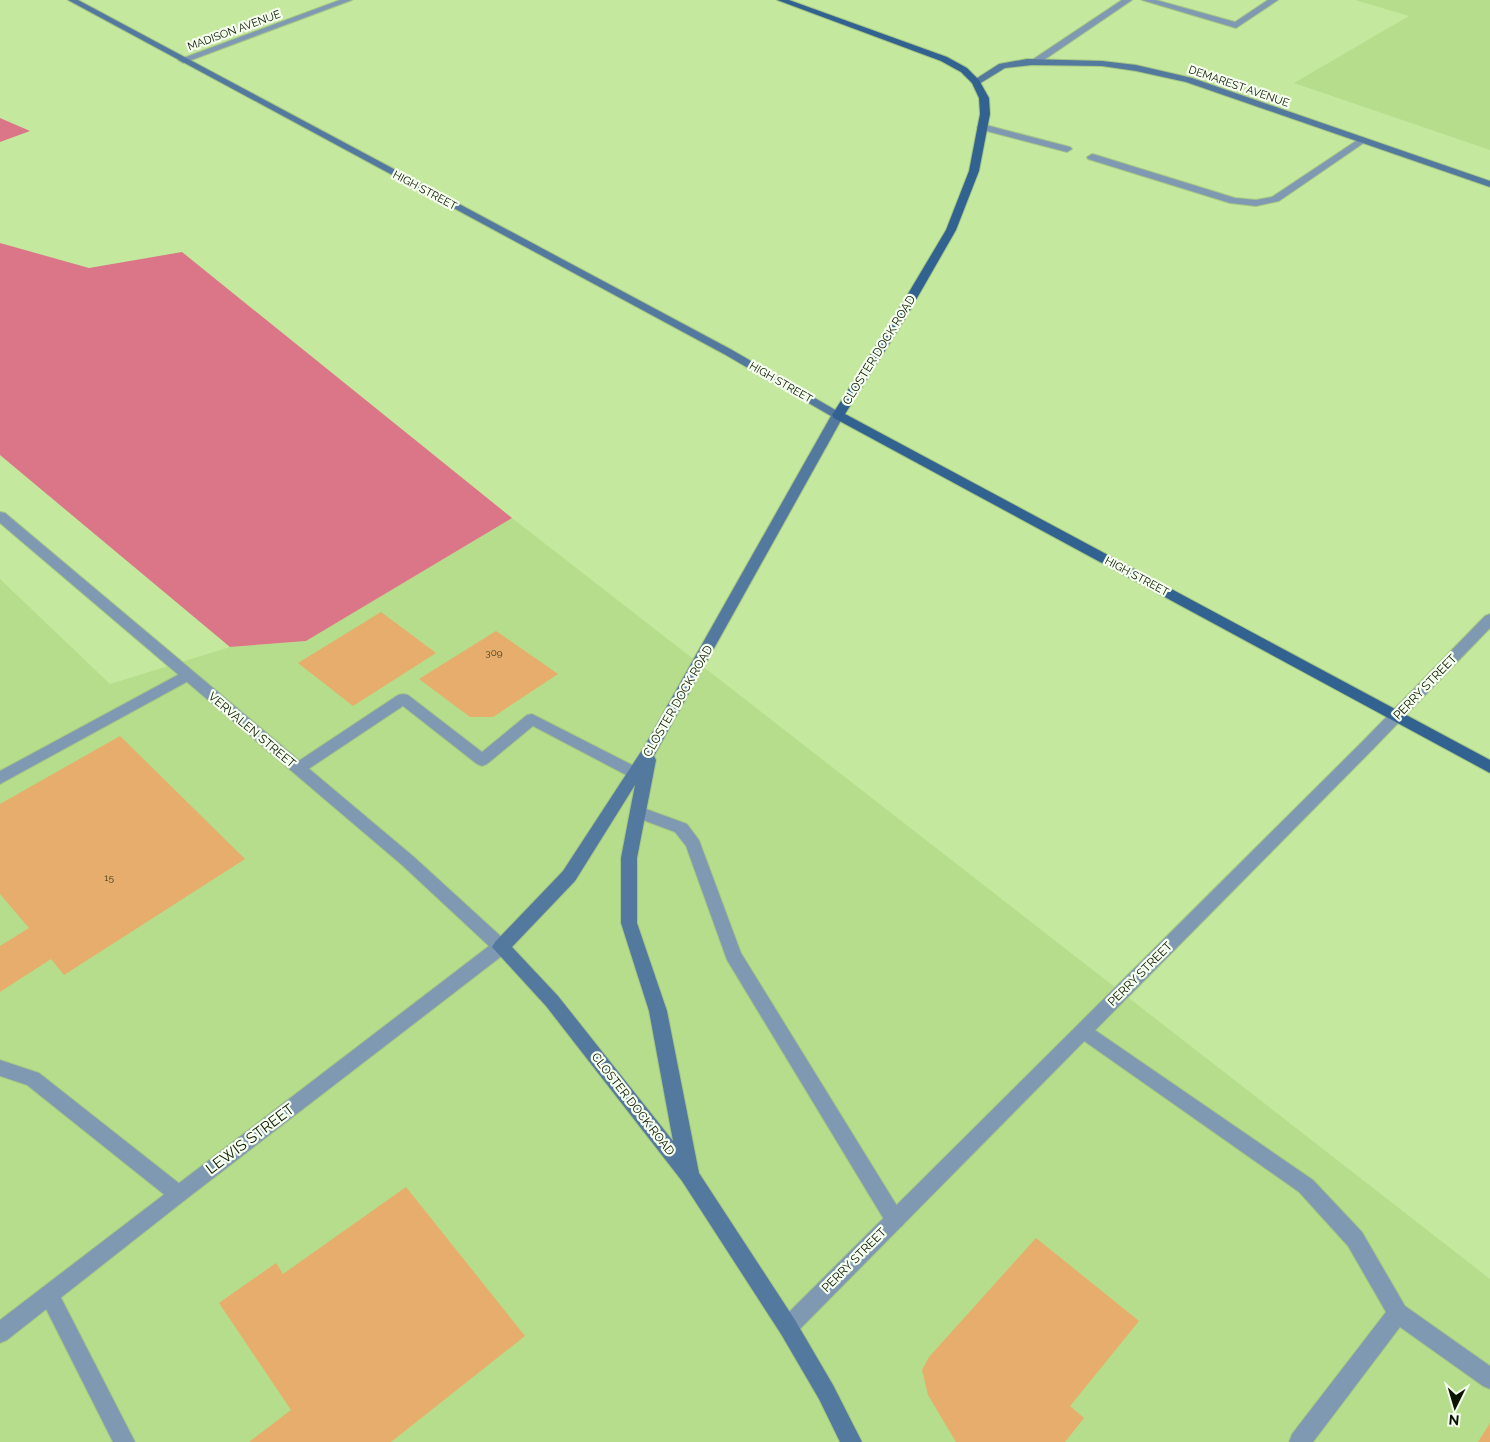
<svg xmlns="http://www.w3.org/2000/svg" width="1490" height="1442" viewBox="0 0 1490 1442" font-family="Raleway,sans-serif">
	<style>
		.built { fill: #b6dd8b }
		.forest { fill: #db7689 }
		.building { fill: #e6ad6c }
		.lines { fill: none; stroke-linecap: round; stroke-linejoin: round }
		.lane-casing { stroke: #a6c684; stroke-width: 2 }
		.street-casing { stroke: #a6c684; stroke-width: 2 }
		.secondary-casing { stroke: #a6c684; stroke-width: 2 }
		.primary-casing { stroke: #a6c684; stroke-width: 2 }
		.lane { fill: #8099b3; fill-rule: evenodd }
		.street { fill: #8099b3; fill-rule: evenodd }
		.secondary { fill: #54799e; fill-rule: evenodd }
		.primary { fill: #32628f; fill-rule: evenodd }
		.labels { text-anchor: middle; stroke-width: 4.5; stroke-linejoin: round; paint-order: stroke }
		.number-label { font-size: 10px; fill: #413b1b }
		.far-street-label { font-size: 11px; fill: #0a1500; stroke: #f6feef }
		.street-label { font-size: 12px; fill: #0a1500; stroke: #f6feef }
		.near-street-label { font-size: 15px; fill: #0a1500; stroke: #f6feef }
	</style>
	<rect width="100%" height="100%" fill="#c4e89d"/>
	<g class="built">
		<polygon points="1355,0 1490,0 1490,150 1294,83 1409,16"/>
		<polygon points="512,518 1490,1279 1490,1442 0,1442 0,579 110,684 230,647 306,641"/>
	</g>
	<g class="forest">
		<polygon points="0,118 30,131 0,142"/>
		<polygon points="0,243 89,268 182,252 512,518 306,641 230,647 0,455"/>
	</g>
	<g class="building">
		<polygon points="381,612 436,653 353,706 298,663"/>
		<polygon points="496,631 558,674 493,717 470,717 419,679"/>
		<polygon points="120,736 245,859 64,975 51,959 0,992 0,946 29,928 0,894 0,804"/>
		<polygon points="406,1187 525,1336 391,1442 249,1442 291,1410 219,1303 276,1263 283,1274"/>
		<polygon points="1036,1238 1139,1321 1070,1406 1084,1418 1065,1442 956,1442 928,1395 922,1370 929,1357"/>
		<polygon points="1490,1423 1490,1442 1478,1442"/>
	</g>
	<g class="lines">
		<defs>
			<g id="lane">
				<polygon points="1142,0 1156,0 1235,22 1268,0 1278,0 1236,28"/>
				<polygon points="982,124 1070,147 1072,149 1067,152 979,129 977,127"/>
				<polygon points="1362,137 1367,140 1365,142 1279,201 1256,206 1230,203 1088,159 1087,157 1092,154 1096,155 1235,198 1256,200 1272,197"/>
				<polygon points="187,670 192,671 194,675 192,679 0,784 0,771"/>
				<polygon points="403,694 408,695 482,752 527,715 532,714 640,769 643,773 640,777 635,779 630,777 533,726 487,764 482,766 477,764 403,706 304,772 299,774 294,772 291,768 294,764 398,695"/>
				<polygon points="638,806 687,824 699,840 741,953 902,1214 905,1220 902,1226 895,1229 888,1226 727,960 686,846 675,832 632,816 630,812 632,808"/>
				<polygon points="1083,1023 1089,1026 1313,1180 1362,1232 1405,1306 1490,1366 1490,1389 1483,1386 1400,1327 1313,1442 1289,1442 1292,1434 1386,1312 1348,1246 1299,1192 1077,1036 1074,1031 1077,1026"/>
				<polygon points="0,1060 39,1073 185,1188 188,1194 185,1200 178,1203 171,1200 27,1085 0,1076"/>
				<polygon points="49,1285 56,1288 135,1442 113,1442 39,1295 42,1288"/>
			</g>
			<g id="street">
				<polygon points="340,0 352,0 186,62 183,63 178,60"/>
				<polygon points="1122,0 1132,0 1038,64 1032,64 1032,60"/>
				<polygon points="0,512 5,513 414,857 507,942 510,947 507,952 185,1200 7,1340 0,1343 0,1320 489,946 402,865 0,523"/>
				<polygon points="1490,614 1490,628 1373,749 795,1334 788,1337 781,1334 778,1327 781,1320 1363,741 1485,616"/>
			</g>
			<g id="secondary">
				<path d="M68 0H78L732 350 844 415 654 756 656 760 637 858V923L667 1011 699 1173 795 1320 833 1385 862 1442H840L819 1399 781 1334 682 1181 546 1006 492 947 495 942 563 871 644 747 831 416 724 354ZM635 785 621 858V923L649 1011 673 1141 558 996 512 947 575 881Z"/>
				<polygon points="1027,59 1102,61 1136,65 1192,78 1490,181 1490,187 1186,82 1136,71 1102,66 1032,65 1005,68 979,84 976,85 971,82 999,64"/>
			</g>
			<polygon id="primary" points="777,0 789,0 947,57 967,68 979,80 989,98 990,114 979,171 956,230 905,319 845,414 1490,760 1490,773 834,418 832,415 893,319 946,230 969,171 980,114 979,98 972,83 961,72 941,61"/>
		</defs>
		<use href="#lane" class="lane-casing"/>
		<use href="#street" class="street-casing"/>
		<use href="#secondary" class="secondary-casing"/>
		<use href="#primary" class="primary-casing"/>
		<use href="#lane" class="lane"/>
		<use href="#street" class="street"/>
		<use href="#secondary" class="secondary"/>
		<use href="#primary" class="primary"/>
	</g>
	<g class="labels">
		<g class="number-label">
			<text x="494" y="656">309</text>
			<text x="109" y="881">15</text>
		</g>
		<g class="far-street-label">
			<text transform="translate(234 30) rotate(-20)" y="4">MADISON AVENUE</text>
			<text transform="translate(1239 86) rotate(19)" y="4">DEMAREST AVENUE</text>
			<text transform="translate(425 190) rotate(28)" y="4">HIGH STREET</text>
			<text transform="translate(781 382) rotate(30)" y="4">HIGH STREET</text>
			<text transform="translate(1137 576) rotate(28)" y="4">HIGH STREET</text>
		</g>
		<g class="street-label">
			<text transform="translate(879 350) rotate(-58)" y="4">CLOSTER DOCK ROAD</text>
			<text transform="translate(1425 687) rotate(-46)" y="4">PERRY STREET</text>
			<text transform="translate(678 701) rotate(-60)" y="4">CLOSTER DOCK ROAD</text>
			<text transform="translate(252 730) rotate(40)" y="4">VERVALEN STREET</text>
			<text transform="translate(1140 974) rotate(-45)" y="4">PERRY STREET</text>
			<text transform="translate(633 1104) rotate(52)" y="4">CLOSTER DOCK ROAD</text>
			<text transform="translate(854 1260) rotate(-45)" y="4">PERRY STREET</text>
		</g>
		<g class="near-street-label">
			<text transform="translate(250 1139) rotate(-37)" y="5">LEWIS STREET</text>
		</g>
	</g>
	<g transform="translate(1455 1407) rotate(185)" stroke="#f6feef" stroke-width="4" paint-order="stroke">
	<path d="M0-4L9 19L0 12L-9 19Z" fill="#0a1500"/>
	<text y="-8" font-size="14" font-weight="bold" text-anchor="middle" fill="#0a1500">N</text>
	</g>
</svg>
